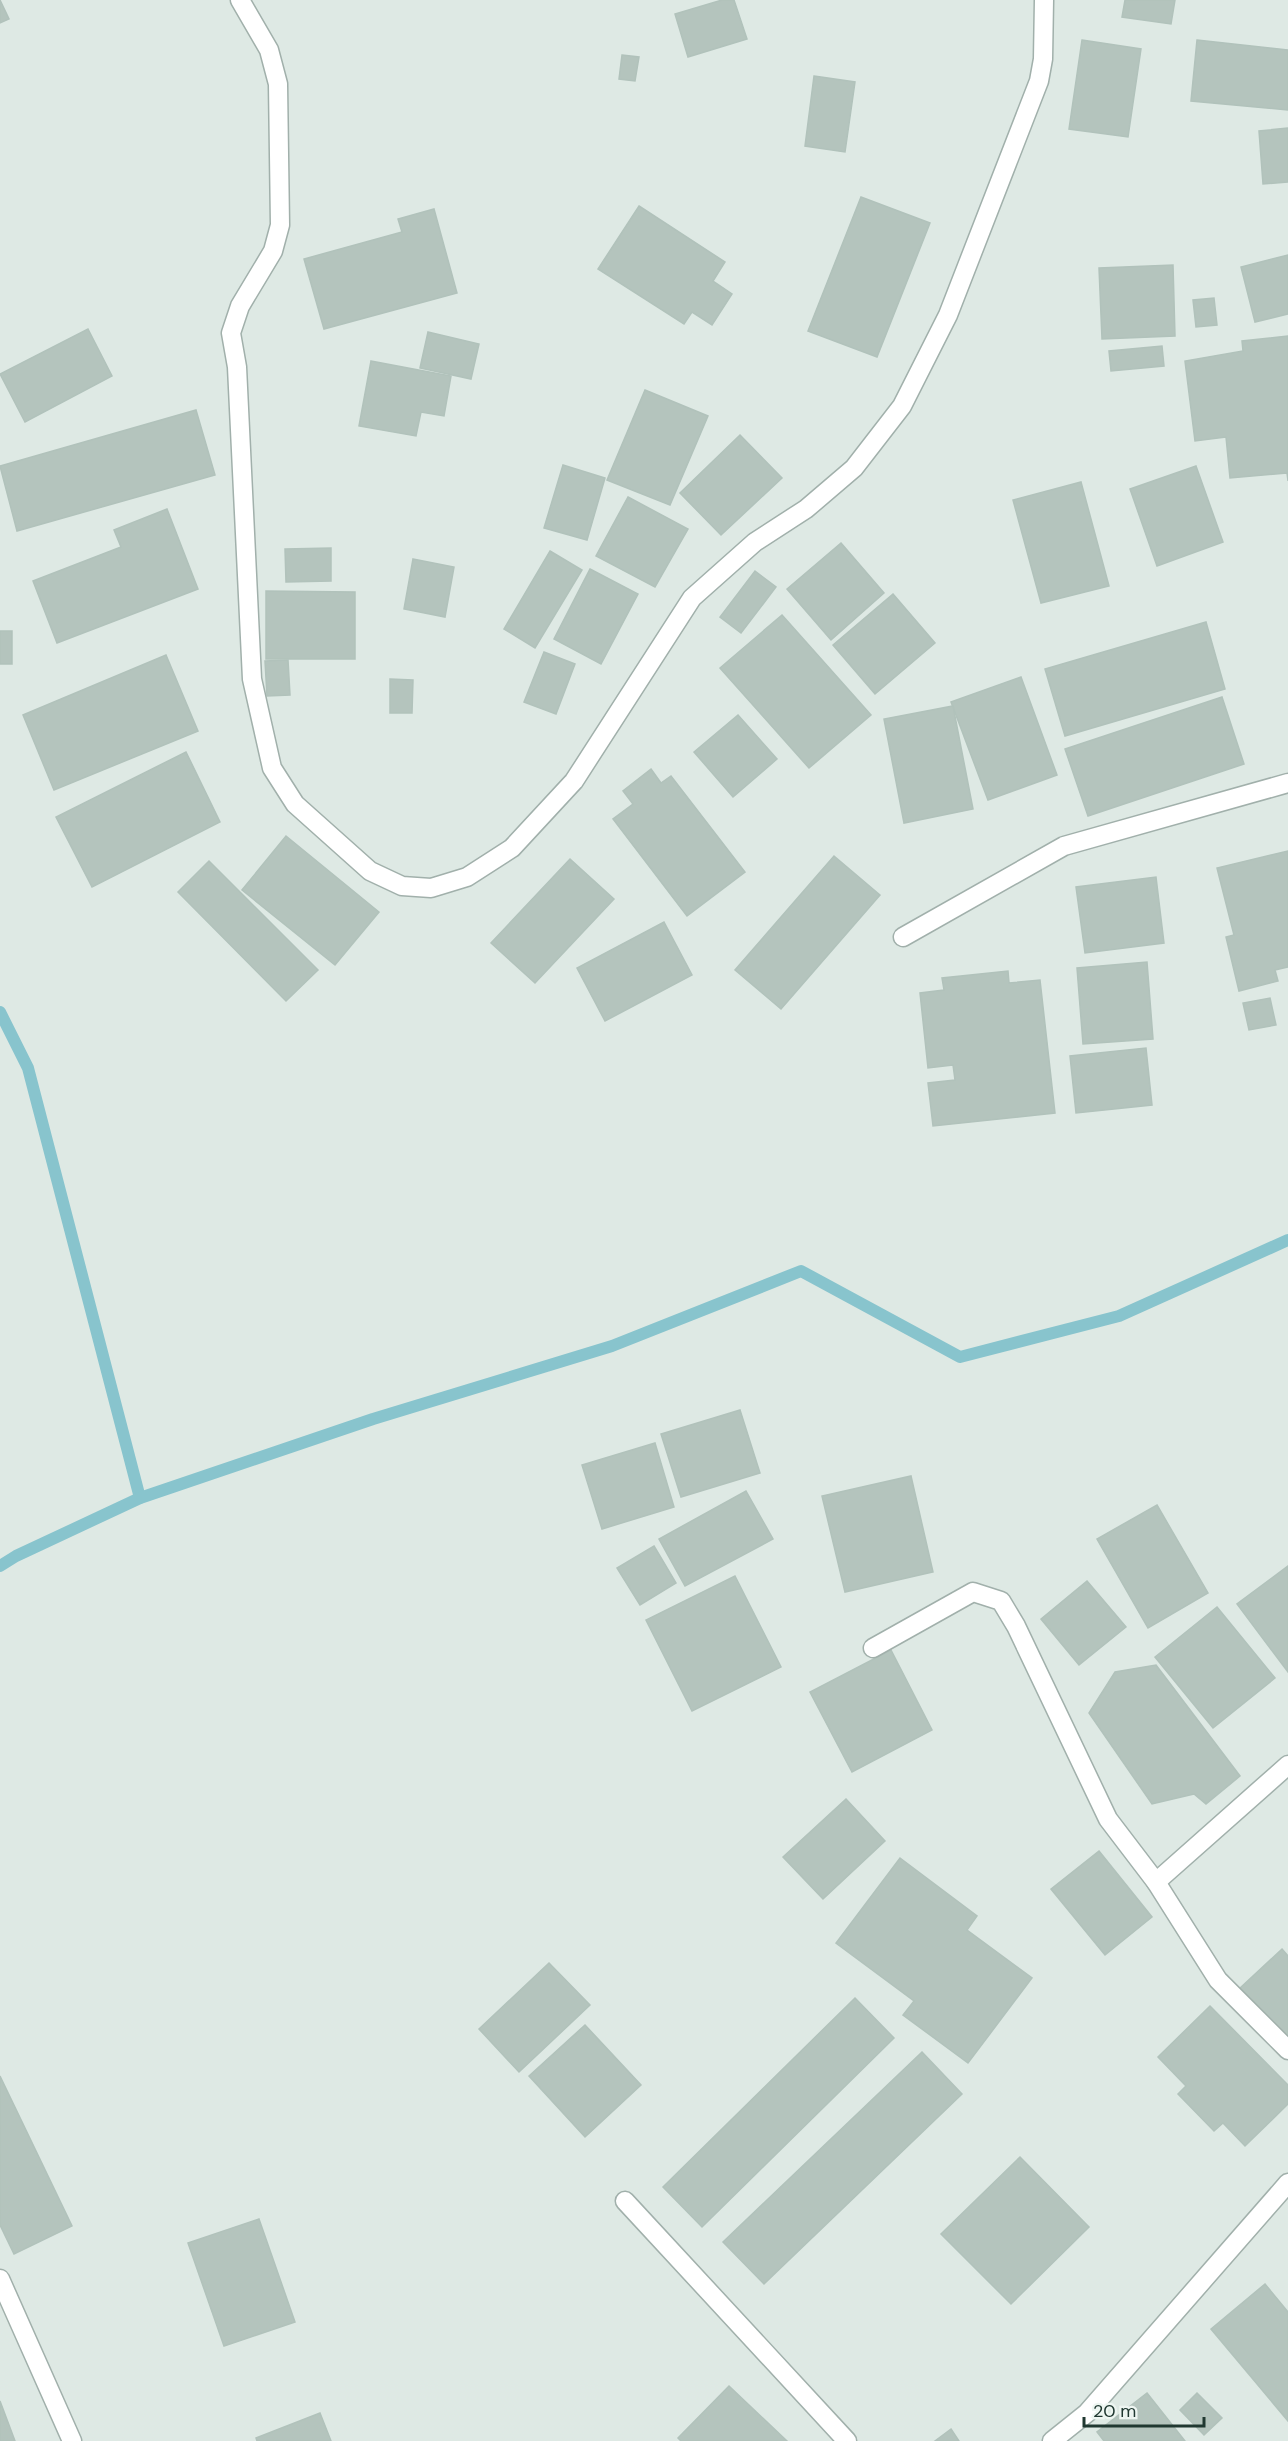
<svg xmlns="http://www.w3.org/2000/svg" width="1288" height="2441" viewBox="0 0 1288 2441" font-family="'DM Sans',sans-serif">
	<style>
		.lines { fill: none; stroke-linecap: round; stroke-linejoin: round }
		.stream { stroke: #88c4cd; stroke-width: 12 }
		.building { fill: #b4c4bd; stroke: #b1c2bb; stroke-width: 1.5 }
		.minor-casing { stroke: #a1b0ab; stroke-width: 21 }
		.minor { stroke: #fff; stroke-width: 18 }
	</style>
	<rect width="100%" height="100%" fill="#dee9e4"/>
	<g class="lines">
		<g class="stream">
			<polyline points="0,1012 28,1068 140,1498"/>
			<polyline points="0,1566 16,1556 140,1498 373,1419 612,1346 801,1271 960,1357 1119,1316 1288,1240"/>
		</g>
	</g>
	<g class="building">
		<polygon points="0,0 9,19 0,23"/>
		<polygon points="722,0 734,0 747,39 688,57 675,14"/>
		<polygon points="1125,0 1175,0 1171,24 1122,17"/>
		<polygon points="1082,40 1141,49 1128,137 1069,129"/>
		<polygon points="1197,40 1288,50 1288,110 1191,101"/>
		<polygon points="622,55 639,57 635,81 619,79"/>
		<polygon points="814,76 855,82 845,152 805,146"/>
		<polygon points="1288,128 1288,182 1263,184 1259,131"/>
		<polygon points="861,197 930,223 877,357 808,331"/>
		<polygon points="639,206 725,262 713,281 732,294 712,325 692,312 684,324 598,269"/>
		<polygon points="434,209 457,293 324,329 304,259 402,232 398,219"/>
		<polygon points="1288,255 1288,314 1255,322 1241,267"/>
		<polygon points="1173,265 1175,336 1102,339 1099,268"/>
		<polygon points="1214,298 1217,325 1196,327 1193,300"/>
		<polygon points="88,329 112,376 25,422 0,374"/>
		<polygon points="428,332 479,344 471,379 420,368"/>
		<polygon points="1288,336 1288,481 1287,473 1230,478 1226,437 1195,441 1185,361 1243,351 1242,341"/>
		<polygon points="1162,346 1164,366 1111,371 1109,351"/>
		<polygon points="371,361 451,376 444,416 421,412 416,436 359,426"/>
		<polygon points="645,390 708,416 670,505 607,480"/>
		<polygon points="196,410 215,475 17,531 0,466"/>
		<polygon points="740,435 782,478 721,535 680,493"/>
		<polygon points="563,465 605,478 587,540 544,528"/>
		<polygon points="1196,466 1223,542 1157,566 1130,489"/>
		<polygon points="1081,482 1109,586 1041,603 1013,500"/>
		<polygon points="628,497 688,529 655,587 596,556"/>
		<polygon points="167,509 198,589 57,643 33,581 121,547 114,530"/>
		<polygon points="841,543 884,593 831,640 787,589"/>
		<polygon points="331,548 331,581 286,582 285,549"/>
		<polygon points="550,551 582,570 535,648 504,629"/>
		<polygon points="413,559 454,567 445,617 404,609"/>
		<polygon points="590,569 638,594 601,664 554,639"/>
		<polygon points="755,571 776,587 741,633 720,617"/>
		<polygon points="266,591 355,592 355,659 266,659"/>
		<polygon points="893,594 935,643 875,694 833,645"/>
		<polygon points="782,615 871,715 809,768 720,668"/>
		<polygon points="1206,622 1225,689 1065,736 1045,669"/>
		<rect x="0" y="631" width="12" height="33"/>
		<polygon points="544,652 575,664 556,714 524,702"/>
		<polygon points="166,655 198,731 54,790 23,715"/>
		<polygon points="288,660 290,695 267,696 265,661"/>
		<polygon points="1021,677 1057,775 988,800 951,702"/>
		<polygon points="390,679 413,680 412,713 390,713"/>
		<polygon points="1222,697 1244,764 1088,816 1065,749"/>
		<polygon points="953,706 973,809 904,823 884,719"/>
		<polygon points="738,715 777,759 733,797 694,752"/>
		<polygon points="186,752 220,822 92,887 56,817"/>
		<polygon points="651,769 661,783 671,776 745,872 687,916 613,819 633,804 623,791"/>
		<polygon points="286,836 379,912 335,965 242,890"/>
		<polygon points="1288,851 1288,967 1275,970 1278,981 1239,991 1226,937 1234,935 1217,868"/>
		<polygon points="834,856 880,895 781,1009 735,970"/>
		<polygon points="570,859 614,899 535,983 491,943"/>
		<polygon points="209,861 318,970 286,1001 178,892"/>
		<polygon points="1156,877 1164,943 1085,953 1076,887"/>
		<polygon points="664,922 692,975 605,1021 577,968"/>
		<polygon points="1147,962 1153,1039 1083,1044 1077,968"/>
		<polygon points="1008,971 1009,983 1040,980 1055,1113 933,1126 928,1083 955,1080 953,1065 928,1068 920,993 944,990 942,978"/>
		<polygon points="1270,998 1276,1025 1249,1030 1243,1003"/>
		<polygon points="1146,1048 1152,1105 1076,1113 1070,1056"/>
		<polygon points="740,1410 760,1473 681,1497 661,1434"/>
		<polygon points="655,1443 674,1507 602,1529 582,1465"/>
		<polygon points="911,1476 933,1572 845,1592 822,1496"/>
		<polygon points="746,1491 773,1539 685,1586 659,1539"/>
		<polygon points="1157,1505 1208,1593 1148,1628 1097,1539"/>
		<polygon points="654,1546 676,1583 640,1605 617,1568"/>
		<polygon points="1288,1566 1288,1672 1237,1604"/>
		<polygon points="735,1576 781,1667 692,1711 646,1620"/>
		<polygon points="1087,1581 1126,1627 1079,1665 1041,1619"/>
		<polygon points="1217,1607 1275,1678 1213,1728 1155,1657"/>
		<polygon points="891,1650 932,1730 852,1772 810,1692"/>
		<polygon points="1156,1665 1240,1776 1206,1804 1194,1794 1152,1804 1089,1713 1115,1672"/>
		<polygon points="846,1799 885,1841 823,1899 783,1857"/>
		<polygon points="1099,1851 1152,1917 1105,1955 1051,1889"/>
		<polygon points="900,1858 977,1916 967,1930 1032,1978 968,2063 903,2015 914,2001 836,1943"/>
		<polygon points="1282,1949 1288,1956 1288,2041 1239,1989"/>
		<polygon points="549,1963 590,2005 519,2072 479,2029"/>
		<polygon points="855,1998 894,2038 702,2227 663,2187"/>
		<polygon points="1210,2006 1288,2085 1288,2104 1245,2146 1223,2123 1214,2131 1178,2094 1186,2086 1158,2057"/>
		<polygon points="585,2025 641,2085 585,2137 529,2076"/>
		<polygon points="922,2052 962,2094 764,2284 723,2242"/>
		<polygon points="0,2076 72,2226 14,2254 0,2225"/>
		<polygon points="1020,2157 1089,2227 1011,2304 941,2234"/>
		<polygon points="259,2219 295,2322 224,2346 188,2243"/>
		<polygon points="1265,2284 1288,2312 1288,2421 1211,2329"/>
		<polygon points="729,2386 787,2441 681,2441 678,2438"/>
		<polygon points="1147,2393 1185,2441 1104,2441 1097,2432"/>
		<polygon points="1197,2393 1222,2418 1204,2435 1180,2410"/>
		<polygon points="0,2401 15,2441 0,2441"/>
		<polygon points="320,2413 331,2441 257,2441 256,2438"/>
		<polygon points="951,2429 959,2441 935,2441"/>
	</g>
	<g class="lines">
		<defs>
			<g id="minor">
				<polyline points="240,0 269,50 278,84 280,225 273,251 240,306 231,333 237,367 252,679 272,768 295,804 370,871 402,886 431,888 467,877 512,848 574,781 692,598 755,542 806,509 854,468 902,406 948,315 1039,81 1043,59 1044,0"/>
				<polyline points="903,937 1064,846 1288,783"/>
				<polyline points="873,1648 973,1592 1001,1601 1016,1626 1108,1819 1156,1882 1218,1980 1288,2050"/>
				<polyline points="1156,1882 1288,1765"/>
				<polyline points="625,2201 847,2441"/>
				<polyline points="0,2279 72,2441"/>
				<polyline points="1052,2441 1087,2413 1288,2183"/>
			</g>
		</defs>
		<use href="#minor" class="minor-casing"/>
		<use href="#minor" class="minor"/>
	</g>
	<path d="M1084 2417v9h120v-9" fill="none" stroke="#203831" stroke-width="3"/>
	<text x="1093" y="2417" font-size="18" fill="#203831" stroke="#eef6f2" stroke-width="4.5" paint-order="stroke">20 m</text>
</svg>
